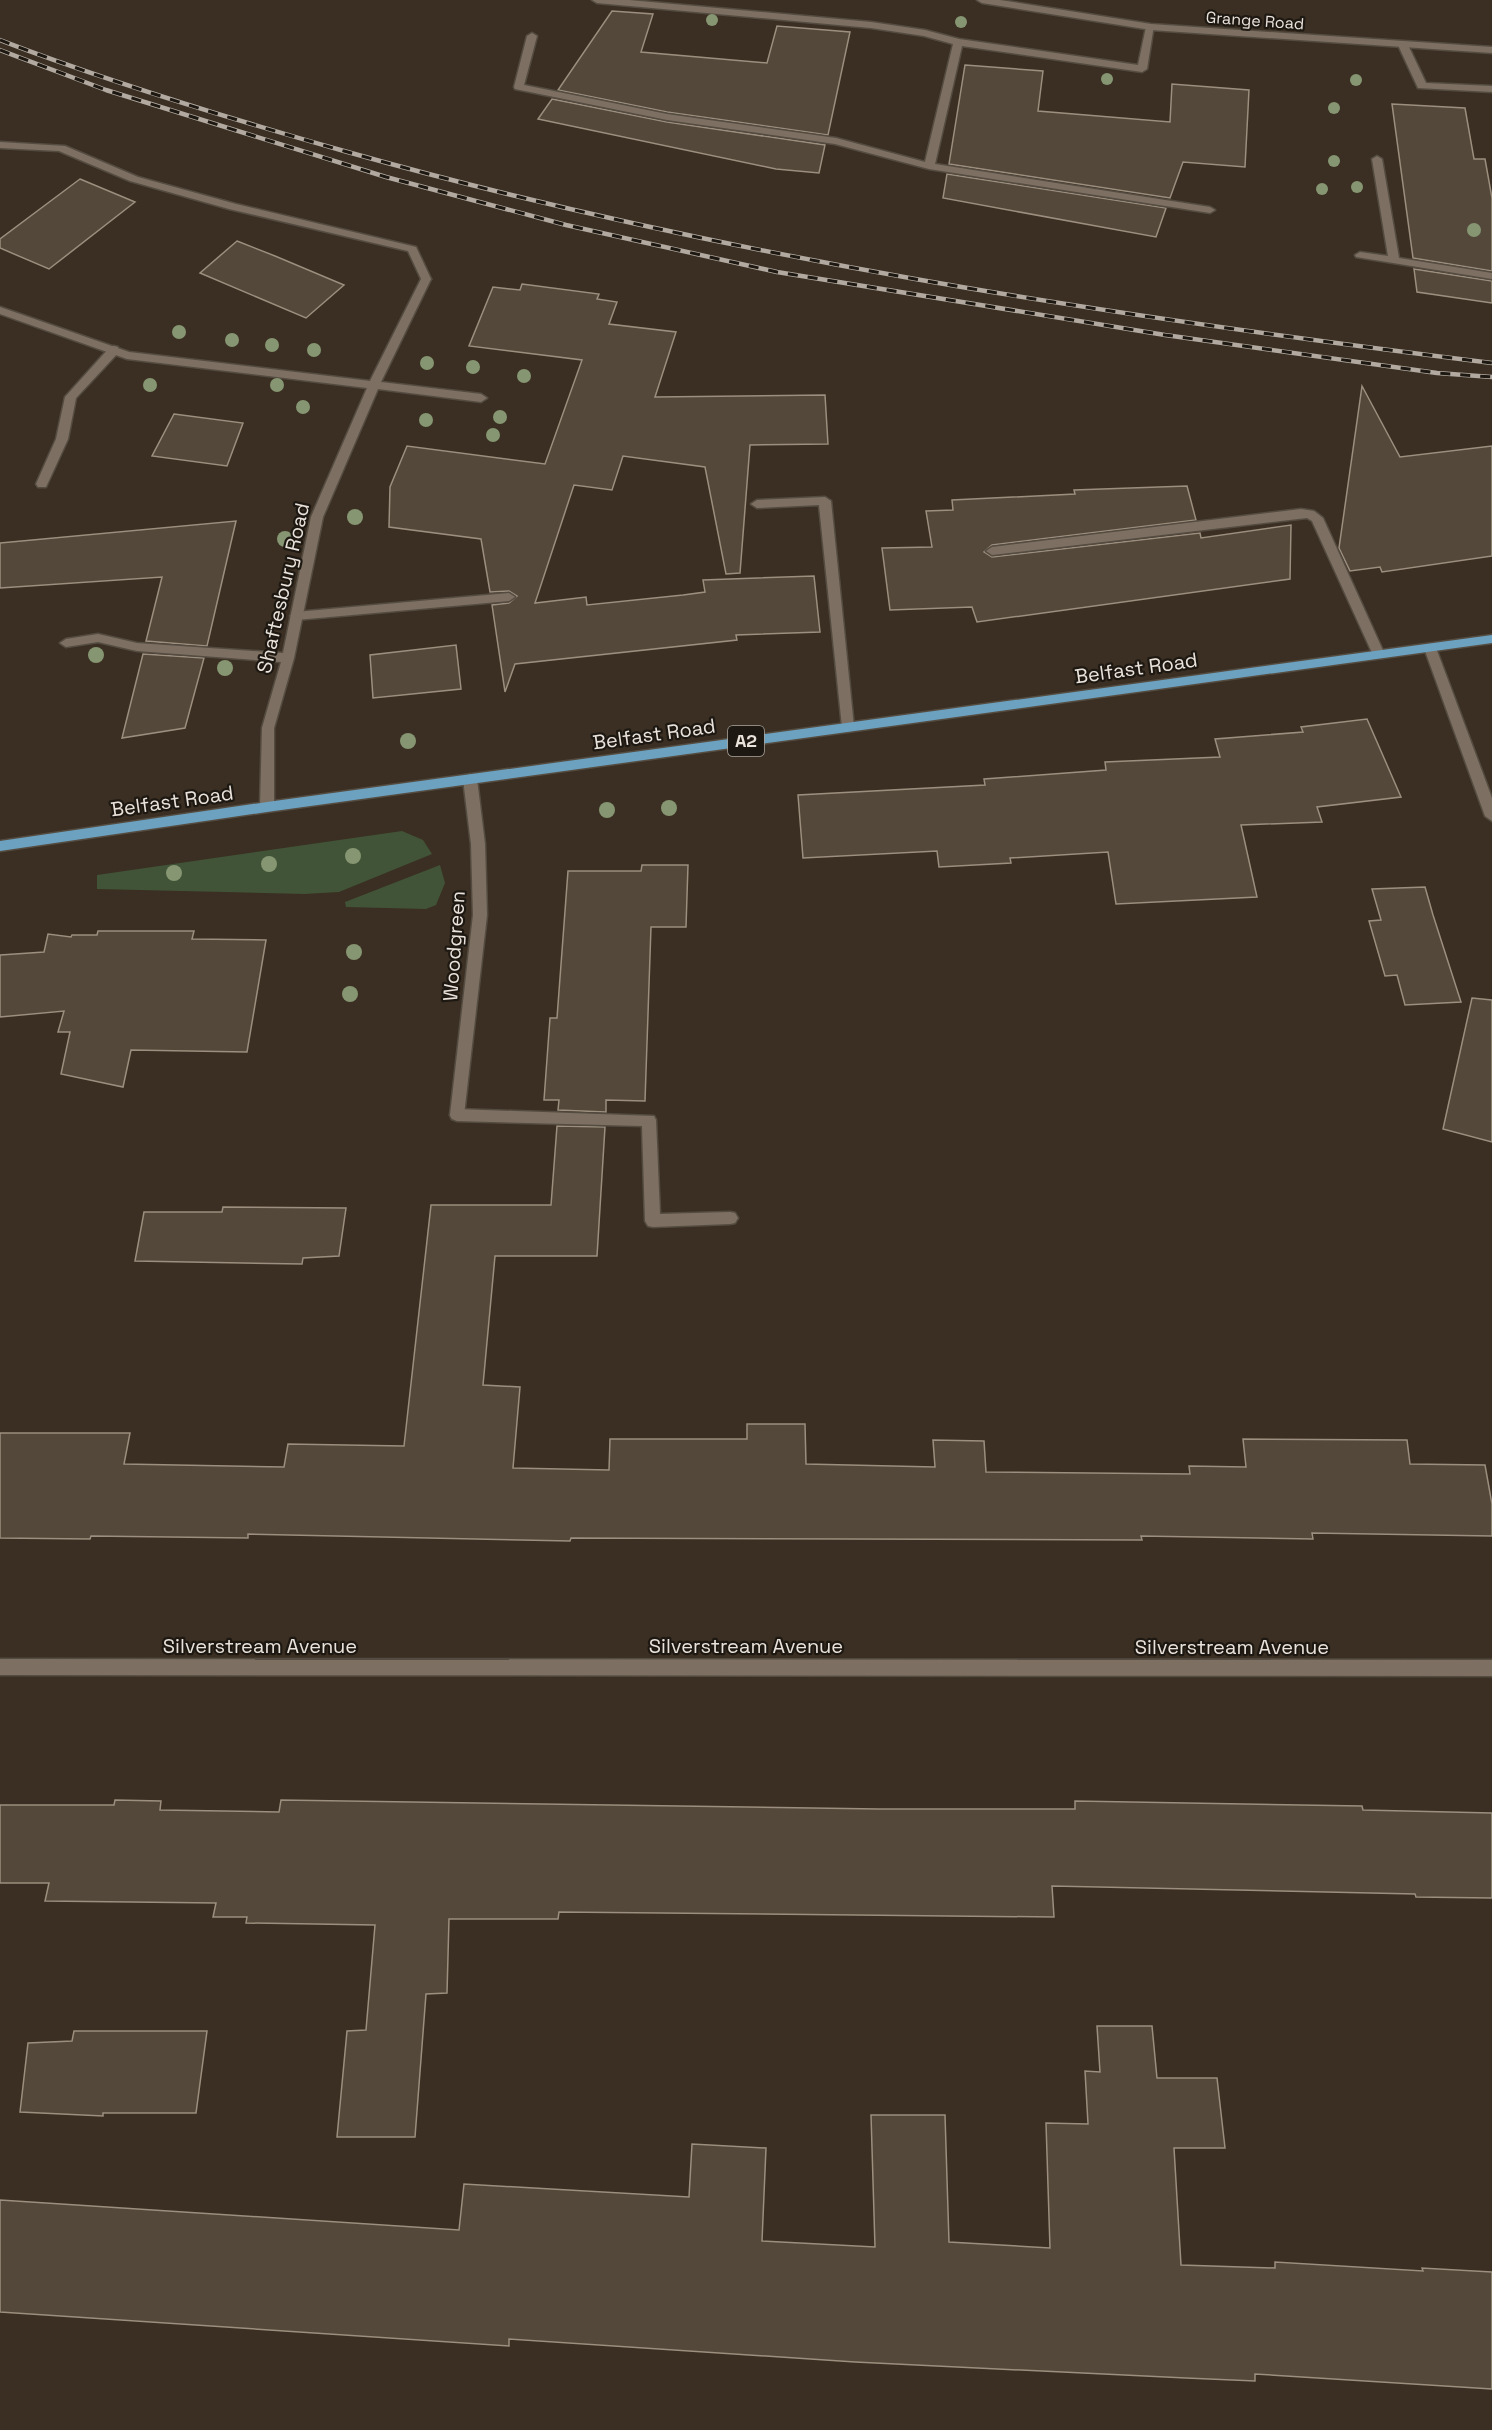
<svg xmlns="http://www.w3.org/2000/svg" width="1492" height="2430" viewBox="0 0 1492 2430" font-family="'Space Grotesk',sans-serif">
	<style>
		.green { fill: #415438 }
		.building { fill: #53483a; stroke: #9c8f7f; stroke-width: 1.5 }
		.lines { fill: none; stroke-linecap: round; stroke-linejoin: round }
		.lane-casing { stroke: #554c41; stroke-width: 3 }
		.street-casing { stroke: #554c41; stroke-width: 3 }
		.primary-casing { stroke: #554c41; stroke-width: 3 }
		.lane { fill: #7d7062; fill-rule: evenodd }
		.street { fill: #7d7062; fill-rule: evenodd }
		.primary { fill: #6ca1bf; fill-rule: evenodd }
		.rail-casing { stroke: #b2aaa0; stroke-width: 4.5 }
		.rail { stroke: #1d1812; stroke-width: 3; stroke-dasharray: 10; stroke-linecap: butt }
		.tree { fill: #869672 }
		.labels { text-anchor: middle; stroke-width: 4.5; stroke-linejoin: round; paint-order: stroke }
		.far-street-label { font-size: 16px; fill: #eae3db; stroke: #1d1812 }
		.shield { fill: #1d1812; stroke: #aca69f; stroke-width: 1.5 }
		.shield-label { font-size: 18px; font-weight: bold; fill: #eae3db }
		.street-label { font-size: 20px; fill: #eae3db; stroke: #1d1812 }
	</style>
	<rect width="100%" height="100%" fill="#3a2f22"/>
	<g class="green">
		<polygon points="402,831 423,840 432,854 339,892 304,894 97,889 97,875"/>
		<polygon points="440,865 445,883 436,905 426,909 346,907 345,902"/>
	</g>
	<g class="building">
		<polygon points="612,11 653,14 641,52 767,63 777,26 850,32 828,135 667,112 558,90"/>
		<polygon points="965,65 1043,71 1038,111 1170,122 1172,84 1249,90 1245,167 1183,162 1170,198 949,164"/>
		<polygon points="552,99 667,122 825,145 819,173 776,169 538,119"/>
		<polygon points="1392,104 1465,108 1474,159 1485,159 1492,198 1492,271 1413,258"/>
		<polygon points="947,174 1166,208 1156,237 943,198"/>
		<polygon points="80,179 135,202 49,269 0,248 0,239"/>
		<polygon points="237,241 275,256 344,285 306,318 200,273"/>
		<polygon points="1414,269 1492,281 1492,303 1417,292"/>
		<polygon points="522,284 599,294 597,299 617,302 609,324 676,332 655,397 825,395 828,444 750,445 740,573 726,574 705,467 623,456 612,490 574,485 535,603 586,597 587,605 683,595 705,592 703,580 814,576 820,632 736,635 737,640 515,664 505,692 492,605 509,603 517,596 509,591 490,592 481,539 389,527 390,487 407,446 545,464 582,360 469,346 493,287 520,290"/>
		<polygon points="1362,386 1400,457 1492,446 1492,556 1382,572 1380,567 1350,571 1339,548"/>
		<polygon points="174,414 243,423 227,466 152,456"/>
		<polygon points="1187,486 1196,520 992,545 984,552 992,557 1200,533 1201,538 1291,525 1290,579 977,622 972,607 890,610 882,548 932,547 926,511 953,510 952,500 1075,494 1074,490"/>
		<polygon points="236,521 207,646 146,641 162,577 0,588 0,543"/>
		<polygon points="456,645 461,689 373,698 370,655"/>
		<polygon points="143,654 204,658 185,728 122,738"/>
		<polygon points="1367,719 1401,797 1317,807 1322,822 1241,825 1257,897 1116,904 1108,852 1010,858 1011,863 939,867 937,851 803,858 798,795 985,785 984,779 1106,770 1105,762 1220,757 1215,739 1303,732 1301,727"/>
		<polygon points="642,865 688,865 686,927 651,927 645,1101 606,1100 606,1112 558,1110 559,1100 544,1100 550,1018 557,1018 568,871 641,871"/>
		<polygon points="1425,887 1433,915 1461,1002 1405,1005 1397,975 1385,976 1369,921 1381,920 1372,889"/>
		<polygon points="98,931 194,931 192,939 266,940 247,1052 131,1050 123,1087 61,1074 70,1032 58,1032 64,1011 0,1017 0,955 44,952 48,934 71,937 72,935 97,935"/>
		<polygon points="1472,998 1492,1000 1492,1142 1443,1129"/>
		<polygon points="557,1126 605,1127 597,1256 495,1256 483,1385 520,1387 513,1468 609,1470 610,1439 747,1439 747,1424 805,1424 806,1464 935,1467 933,1440 984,1441 986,1472 1190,1474 1189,1466 1246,1467 1243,1439 1407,1440 1410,1464 1485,1465 1492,1504 1492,1536 1312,1533 1313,1539 1141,1536 1142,1540 571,1538 570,1541 248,1534 248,1538 91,1536 90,1539 0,1538 0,1433 130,1433 124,1464 284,1467 288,1444 404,1446 431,1205 551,1205"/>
		<polygon points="223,1207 346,1208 339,1256 303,1258 302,1264 135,1261 144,1212 222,1212"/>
		<polygon points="115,1800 161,1801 160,1810 279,1812 281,1800 879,1809 1075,1809 1075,1801 1362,1806 1363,1810 1492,1813 1492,1898 1416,1897 1415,1894 1052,1886 1054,1917 559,1912 558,1919 449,1919 447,1993 426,1994 415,2137 337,2137 347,2031 366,2030 375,1925 246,1923 247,1917 213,1917 216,1903 45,1901 49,1883 0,1883 0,1805 114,1805"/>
		<polygon points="1097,2026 1152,2026 1157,2078 1217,2078 1225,2148 1174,2148 1181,2265 1275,2268 1275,2262 1423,2271 1422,2268 1492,2272 1492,2389 1255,2374 1255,2381 1186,2378 855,2362 509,2339 509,2346 0,2312 0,2200 459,2230 464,2184 689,2197 692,2144 766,2148 762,2241 875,2247 871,2115 945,2115 949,2242 1050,2248 1046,2123 1088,2124 1085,2071 1100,2072"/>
		<polygon points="74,2031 207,2031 196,2113 103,2113 103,2116 20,2112 28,2043 72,2041"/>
	</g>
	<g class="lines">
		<defs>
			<g id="lane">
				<polygon points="592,0 629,0 871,22 925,30 959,39 1138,65 1146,27 1154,25 1147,69 1142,72 962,46 935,164 1210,207 1215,210 1210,213 929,169 835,144 667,120 515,89 514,87 527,36 532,33 537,36 524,85 667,114 836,138 925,162 953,44 924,36 871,28 597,3"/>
				<polygon points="1400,43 1408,45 1426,83 1492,86 1492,92 1418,88 1398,45"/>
				<polygon points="0,142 65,146 138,177 236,204 416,247 431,279 426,282 422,281 408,251 229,209 130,181 59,151 0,148"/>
				<polygon points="1377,156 1382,159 1399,258 1492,273 1492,279 1356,257 1355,255 1360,252 1388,256 1372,159"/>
				<polygon points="114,346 118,347 118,353 76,398 68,439 46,487 38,487 36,484 56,439 65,397 110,347"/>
				<polygon points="825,497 831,501 854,727 848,732 842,727 819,505 757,508 751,504 757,500"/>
				<polygon points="1301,509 1314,511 1323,518 1385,655 1383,658 1375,658 1373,655 1312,521 1307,518 992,555 986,551 992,547"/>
				<polygon points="509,593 515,597 509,601 296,620 290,616 296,612"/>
				<polygon points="457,1109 654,1116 656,1120 660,1214 730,1212 735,1213 738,1218 735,1223 730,1224 653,1227 648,1226 645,1221 642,1126 457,1121 452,1119 450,1115 452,1111"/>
			</g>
			<g id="street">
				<polygon points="977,0 1000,0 1151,24 1492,47 1492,53 1151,30 982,3"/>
				<polygon points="426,276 431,279 381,382 481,394 487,398 481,402 378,389 323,517 294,658 274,728 274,807 267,812 260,807 262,728 281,662 137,651 98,642 66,647 60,643 66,639 98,634 137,643 283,653 311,517 367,388 127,359 0,314 0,307 129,352 370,381 421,279"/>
				<polygon points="1430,644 1436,648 1492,798 1492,821 1485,816 1424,648"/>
				<polygon points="470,774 477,779 485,844 487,915 464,1115 462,1119 452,1119 450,1115 473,915 471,844 463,779"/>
				<polygon points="0,1659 1492,1660 1492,1676 0,1675"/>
			</g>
			<polygon id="primary" points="1492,635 1492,643 267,812 0,851 0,841 267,802"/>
		</defs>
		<use href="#lane" class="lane-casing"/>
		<use href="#street" class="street-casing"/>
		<use href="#primary" class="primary-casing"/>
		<use href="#lane" class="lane"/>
		<use href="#street" class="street"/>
		<use href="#primary" class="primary"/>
		<defs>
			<g id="rail">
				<path d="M0 40C112 83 228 118 344 151 720 257 1105 315 1492 363"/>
				<polyline points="0,50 106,90 386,177 566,225 777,272 1165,335 1437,373 1492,377"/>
			</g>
		</defs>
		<use href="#rail" class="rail-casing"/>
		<use href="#rail" class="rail"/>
	</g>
	<g class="tree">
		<circle cx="712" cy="20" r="6"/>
		<circle cx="961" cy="22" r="6"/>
		<circle cx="1107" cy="79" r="6"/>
		<circle cx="1356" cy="80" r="6"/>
		<circle cx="1334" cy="108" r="6"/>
		<circle cx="1334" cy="161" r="6"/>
		<circle cx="1357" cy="187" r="6"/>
		<circle cx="1322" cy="189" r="6"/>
		<circle cx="1474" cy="230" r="7"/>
		<circle cx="179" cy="332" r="7"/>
		<circle cx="232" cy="340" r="7"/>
		<circle cx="272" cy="345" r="7"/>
		<circle cx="314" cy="350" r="7"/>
		<circle cx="427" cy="363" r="7"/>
		<circle cx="473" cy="367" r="7"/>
		<circle cx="524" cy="376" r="7"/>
		<circle cx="150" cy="385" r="7"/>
		<circle cx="277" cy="385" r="7"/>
		<circle cx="303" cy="407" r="7"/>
		<circle cx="500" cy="417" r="7"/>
		<circle cx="426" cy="420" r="7"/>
		<circle cx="493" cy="435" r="7"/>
		<circle cx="355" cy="517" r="8"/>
		<circle cx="285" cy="539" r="8"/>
		<circle cx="96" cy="655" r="8"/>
		<circle cx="225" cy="668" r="8"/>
		<circle cx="408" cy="741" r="8"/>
		<circle cx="669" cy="808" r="8"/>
		<circle cx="607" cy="810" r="8"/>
		<circle cx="353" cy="856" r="8"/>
		<circle cx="269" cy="864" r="8"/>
		<circle cx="174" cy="873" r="8"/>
		<circle cx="354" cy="952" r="8"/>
		<circle cx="350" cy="994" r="8"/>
	</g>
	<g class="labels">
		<g class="far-street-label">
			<text transform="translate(1255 20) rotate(4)" y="6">Grange Road</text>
		</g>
		<rect class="shield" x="728" y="726" width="36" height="30" rx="4.5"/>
		<g class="shield-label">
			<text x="746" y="747">A2</text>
		</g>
		<g class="street-label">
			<text transform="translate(283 588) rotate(-77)" y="7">Shaftesbury Road</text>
			<text transform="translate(1136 668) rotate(-8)" y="7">Belfast Road</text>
			<text transform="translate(654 734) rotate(-8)" y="7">Belfast Road</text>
			<text transform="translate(172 801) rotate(-8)" y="7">Belfast Road</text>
			<text transform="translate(454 946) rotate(-86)" y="7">Woodgreen</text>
			<text x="260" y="1653">Silverstream Avenue</text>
			<text x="746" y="1653">Silverstream Avenue</text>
			<text x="1232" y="1654">Silverstream Avenue</text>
		</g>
	</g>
</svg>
